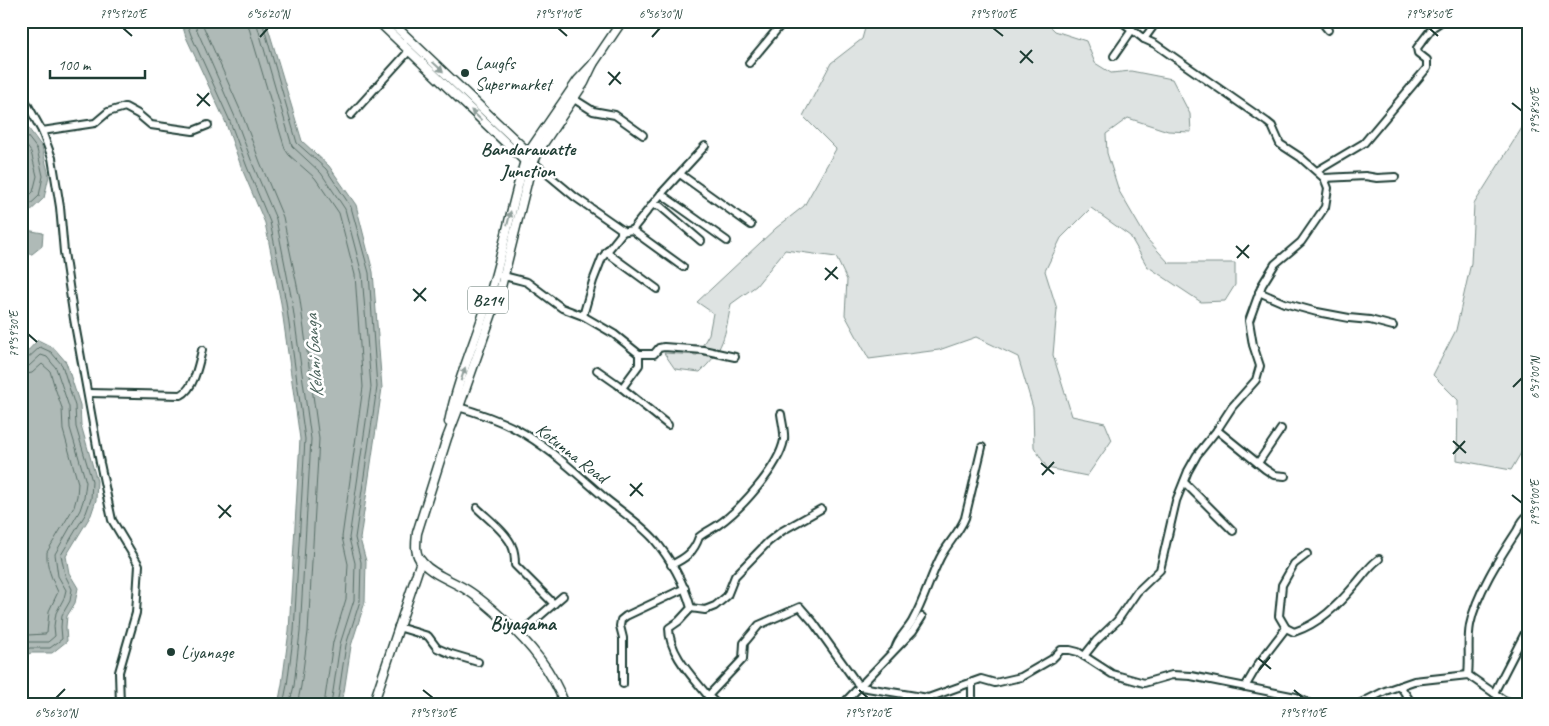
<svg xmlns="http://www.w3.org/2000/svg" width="1549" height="726" viewBox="0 0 1549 726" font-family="Caveat,sans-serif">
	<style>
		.green { fill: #dee3e2; stroke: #7e908b }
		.water { fill: #afbab7; stroke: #758883 }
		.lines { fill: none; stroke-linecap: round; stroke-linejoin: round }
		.shore { stroke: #596f68; stroke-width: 1 }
		.minor-casing { stroke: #1f3d34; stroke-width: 10 }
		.major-casing { stroke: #1f3d34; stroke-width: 11 }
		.minor { stroke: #fff; stroke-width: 6 }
		.major { stroke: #fff; stroke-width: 8 }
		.oneway { fill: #8f9e9a }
		.ticks { fill: none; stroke: #1f3d34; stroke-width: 2 }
		.poi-dot { fill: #1f3d34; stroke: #fff; stroke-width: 2 }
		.labels { text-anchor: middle; stroke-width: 5; stroke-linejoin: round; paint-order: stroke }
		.shield { fill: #fff; stroke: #627771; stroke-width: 1 }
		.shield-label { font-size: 16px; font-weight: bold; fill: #1f3d34 }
		.poi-label { font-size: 18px; fill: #1f3d34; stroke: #fff; text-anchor: start }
		.street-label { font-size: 18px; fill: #1f3d34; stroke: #fff }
		.neighbourhood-label { font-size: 19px; font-weight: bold; fill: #1f3d34; stroke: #fff }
		.water-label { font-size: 19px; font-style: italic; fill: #4a625b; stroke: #fff }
		.quarter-label { font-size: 20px; font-weight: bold; fill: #1f3d34; stroke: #fff }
		.neatline { fill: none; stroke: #1f3d34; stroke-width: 2 }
		.ticks-label { font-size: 12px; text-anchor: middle; fill: #1f3d34 }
	</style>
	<rect width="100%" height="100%" fill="#fff"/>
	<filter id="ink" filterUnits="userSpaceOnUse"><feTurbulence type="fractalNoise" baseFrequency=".02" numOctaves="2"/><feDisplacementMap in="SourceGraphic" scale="10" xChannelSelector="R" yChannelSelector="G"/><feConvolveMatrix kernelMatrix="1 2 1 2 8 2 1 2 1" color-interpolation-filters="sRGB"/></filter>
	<g filter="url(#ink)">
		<g class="green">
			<path d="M867 21H1045L1055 31 1086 41 1095 63 1111 73 1131 71 1172 79 1190 114 1191 132 1168 131 1128 118 1106 134 1107 153 1119 191 1147 239 1169 263H1235V285L1225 301 1201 302 1147 266 1130 236 1091 208 1061 238 1045 271 1057 309 1053 355 1072 416 1105 423 1112 440 1087 476 1047 468 1034 447 1033 408 1018 357 976 337 939 350 869 359 845 315 847 280 836 257 785 250 756 286 731 304C725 335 724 350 700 372L675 369 664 353 697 355 709 334 713 313 697 302 776 228 804 206 836 149 803 116 831 63 862 39Z"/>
			<polygon points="1528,122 1528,441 1511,470 1457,460 1458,400 1433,375 1456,330 1471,263 1474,204 1525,123"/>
		</g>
		<g class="water">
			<polygon points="181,21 266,21 302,141 329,166 356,205 373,272 382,388 360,539 366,561 365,602 351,646 342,705 278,705 282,684 289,631 300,439 281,303 265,223 242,169 225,121 186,37"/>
			<polygon points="21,118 42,147 49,176 44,198 23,218 21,229 43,233 42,246 32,254 21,254"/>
			<polygon points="38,340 54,348 66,362 80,405 81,425 97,481 96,500 91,515 66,556 69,573 78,588 75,603 67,616 66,627 67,641 52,653 31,653 21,657 21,358"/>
		</g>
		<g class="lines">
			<g class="shore">
				<polyline points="186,21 191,35 229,119 247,167 270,222 286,302 305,439 294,631 287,685 283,705"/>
				<polyline points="193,21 235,117 253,165 276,219 292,301 311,439 300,632 294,686 289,705"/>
				<polyline points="201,21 242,114 260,162 283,217 300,300 319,439 308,632 301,686 297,705"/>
				<polyline points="248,21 249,28 285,149 289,155 315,178 339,213 355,275 363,387 342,537 348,564 346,599 333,642 324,705"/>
				<polyline points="256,21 292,146 321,173 345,209 362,274 371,387 349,538 355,563 354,600 340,644 331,705"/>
				<polyline points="262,21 297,143 326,169 351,207 369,273 377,387 355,538 361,562 360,601 346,645 337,705"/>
				<polyline points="21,128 37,149 43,176 39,196 21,213"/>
				<polyline points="21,138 31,152 37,176 33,192 21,204"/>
				<polyline points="21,361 26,360 40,347 51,352 62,365 75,406 76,427 92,481 91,499 86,513 61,555 65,575 72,589 70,601 62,615 61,627 62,639 50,648 30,648 21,651"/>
				<polyline points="21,368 29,366 41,355 47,357 56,368 69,407 70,428 86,482 84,498 80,510 55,554 58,576 66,590 64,598 56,613 54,626 55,636 48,642 29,642 21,645"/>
				<path d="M21 375 32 373 42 364 50 371 55 388 62 408 63 430 78 483 77 496 74 507 47 552C46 566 52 579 58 592L49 611 47 633 45 634 28 635 21 637"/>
			</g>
			<defs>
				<g id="minor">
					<polyline points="1321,21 1328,30"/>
					<polyline points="1144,39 1157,21"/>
					<polyline points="1114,56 1132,30"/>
					<polyline points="749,63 784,21"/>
					<polyline points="21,93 42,131 52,158 60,207 64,252 74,319 100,463 112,520 139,565 136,613 119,672 120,705"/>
					<polyline points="574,99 593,111 615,115 643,135"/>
					<polyline points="351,115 409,51"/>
					<polyline points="42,131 95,123 108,112 125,107 138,114 151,125 193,131 208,125"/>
					<polyline points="533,162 575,197 621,229 622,233 602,258 593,281 583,316"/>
					<polyline points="1317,171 1364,143 1427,68 1427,60 1418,53 1417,48 1433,27 1442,21"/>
					<polyline points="680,174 751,225"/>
					<polyline points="1324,178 1365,176 1377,178 1395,177"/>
					<polyline points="661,194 727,241"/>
					<polyline points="652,205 661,194 705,146"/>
					<polyline points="632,230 652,205 660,206 701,241"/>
					<polyline points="621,232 632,230 683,267"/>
					<polyline points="606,252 657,289"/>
					<polyline points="500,275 527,282 562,308 583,316 614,334 639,354 654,354 659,348 664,347 703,350 735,357"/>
					<polyline points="1259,292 1284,303 1317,312 1349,318 1370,320 1393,326"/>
					<polyline points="597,370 617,384 668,425"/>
					<polyline points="622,388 639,365 639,354"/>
					<path d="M88 393 181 395C194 389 199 363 202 350"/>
					<path d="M455 406C476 412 497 419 516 429 548 446 578 475 606 499 622 512 639 523 653 538 670 558 684 583 691 608L679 621 669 628C669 654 693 677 708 696L743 659 744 643 759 625 800 607 813 622 856 682 861 687 928 698 981 679 995 683 1021 677 1052 659 1061 650H1070L1078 652 1112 674 1144 683 1172 675 1191 676 1296 697 1312 705"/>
					<polyline points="1217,430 1265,469 1274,475 1285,476"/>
					<polyline points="1258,463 1281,429"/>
					<polyline points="1184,482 1233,531"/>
					<path d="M477 508C487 518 507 533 512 546 515 552 515 559 515 565L554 604"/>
					<path d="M1307 554 1294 564 1282 585 1279 616 1286 628 1294 632C1319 624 1338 605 1355 585 1363 576 1369 566 1379 559"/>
					<path d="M671 565C686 558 694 552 699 537 705 532 712 529 718 525 740 510 779 467 784 440 785 432 782 422 781 414"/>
					<polyline points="691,608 705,610 715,606 727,596 735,576 768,542 782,531 821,509"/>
					<polyline points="398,627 428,636 437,648 451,654 478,662"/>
					<polyline points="519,634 563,596"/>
					<path d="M895 649C898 637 908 630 913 620 924 600 930 578 940 558 947 544 959 533 965 518L982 447"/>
					<polyline points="1084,656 1096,641 1117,621 1137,592 1160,570 1176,501 1188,471 1197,455 1217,430 1232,407 1256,380 1260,366 1253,345 1249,321 1262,285 1275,264 1301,242 1325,207 1328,188 1324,178 1300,157 1280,144 1272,126 1267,122 1155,44 1144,39 1121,21"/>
					<path d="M1468 675C1470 658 1467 641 1470 625 1476 594 1500 557 1517 531 1520 525 1522 520 1528 515"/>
					<polyline points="623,684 623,638 620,626 621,620 626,616 685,588"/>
					<polyline points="1400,686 1413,705"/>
					<polyline points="1245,687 1259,663 1286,628"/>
					<polyline points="1494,693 1528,627"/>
					<polyline points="708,696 718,705"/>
					<polyline points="842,705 913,631 922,617"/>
					<polyline points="972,705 972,683"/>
					<polyline points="1357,705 1385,691 1414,681 1468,675 1504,700 1518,705"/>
				</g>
				<g id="major">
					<polyline points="378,21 528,164"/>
					<polyline points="390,21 532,156"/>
					<path d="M449 422C458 377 478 335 491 291 504 248 512 203 525 161L528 153 578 80 593 64 622 21"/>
					<polyline points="373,705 421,561"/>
					<path d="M565 705C552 670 530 644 503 619 492 609 480 598 467 590 453 581 433 575 422 562 414 554 416 543 417 533L447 438 459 407 500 291 531 167 541 147 584 83 593 64"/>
				</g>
			</defs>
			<use href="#minor" class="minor-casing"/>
			<use href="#major" class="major-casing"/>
			<use href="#minor" class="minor"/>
			<use href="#major" class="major"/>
		</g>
		<defs><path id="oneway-solid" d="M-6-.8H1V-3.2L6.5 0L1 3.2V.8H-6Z" transform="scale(1.25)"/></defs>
		<g class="oneway">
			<use href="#oneway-solid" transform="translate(438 67) rotate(43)"/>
			<use href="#oneway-solid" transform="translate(476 115) rotate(-136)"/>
			<use href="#oneway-solid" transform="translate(509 218) rotate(-76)"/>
			<use href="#oneway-solid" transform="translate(463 374) rotate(-72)"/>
		</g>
	</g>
	<path class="ticks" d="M123 28 132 36M558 28 567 36M993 28 1003 36M1429 28 1438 36M260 37 268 28M652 37 660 28M1020 51 1033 63M1020 63 1032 50M608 72 621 84M609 85 620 72M197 94 210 106M1512 103 1522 111M197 106 209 93M1236 246 1249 258M1237 258 1249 245M825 268 838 279M825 280 837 267M413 289 426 301M414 301 426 288M28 334 37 342M1513 387 1522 378M1453 441 1466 453M1453 454 1465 441M1041 463 1054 474M1042 475 1054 462M630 484 643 496M1512 495 1522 503M630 496 642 483M218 505 231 517M219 518 231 505M1258 658 1271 669M1259 670 1270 657M423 690 433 698M859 690 868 698M1294 690 1303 698M56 698 65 689"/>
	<g class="poi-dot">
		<circle cx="465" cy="73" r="5"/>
		<circle cx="171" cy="652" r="5"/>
	</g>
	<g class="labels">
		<rect class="shield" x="468" y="286.5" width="40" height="27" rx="4"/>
		<g class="shield-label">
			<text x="488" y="306">B214</text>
		</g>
		<g class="poi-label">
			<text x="475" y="69">Laugfs<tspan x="475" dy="21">Supermarket</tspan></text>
			<text x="181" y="658">Liyanage</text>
		</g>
		<g class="street-label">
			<text transform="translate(572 453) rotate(38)" y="6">Kotunna Road</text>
		</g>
		<g class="neighbourhood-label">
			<text x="528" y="155">Bandarawatte<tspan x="528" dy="22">Junction</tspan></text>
		</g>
		<g class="water-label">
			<text transform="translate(313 356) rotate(-94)" y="7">Kelani Ganga</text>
		</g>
		<g class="quarter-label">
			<text x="523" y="630">Biyagama</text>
		</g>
	</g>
	<rect width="1549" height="726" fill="none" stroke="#fff" stroke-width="55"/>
	<path d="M50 70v8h95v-8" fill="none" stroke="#1f3d34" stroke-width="2.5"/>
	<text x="58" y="70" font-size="15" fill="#1f3d34" stroke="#ffffff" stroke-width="4" paint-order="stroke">100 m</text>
	<rect x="28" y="28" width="1494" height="670" class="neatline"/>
	<g class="ticks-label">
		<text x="123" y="18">79°59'20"E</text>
		<text x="268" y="18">6°56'20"N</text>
		<text x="558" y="18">79°59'10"E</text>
		<text x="660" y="18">6°56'30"N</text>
		<text x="993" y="18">79°59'00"E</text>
		<text x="1429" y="18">79°58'50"E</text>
		<text transform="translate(1535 111) rotate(-90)" y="4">79°58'50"E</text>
		<text transform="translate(14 334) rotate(-90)" y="4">79°59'30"E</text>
		<text transform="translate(1535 378) rotate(-90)" y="4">6°57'00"N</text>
		<text transform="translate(1535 503) rotate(-90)" y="4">79°59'00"E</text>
		<text x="56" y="717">6°56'30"N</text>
		<text x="433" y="717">79°59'30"E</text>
		<text x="868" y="717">79°59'20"E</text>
		<text x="1303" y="717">79°59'10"E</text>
	</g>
</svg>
